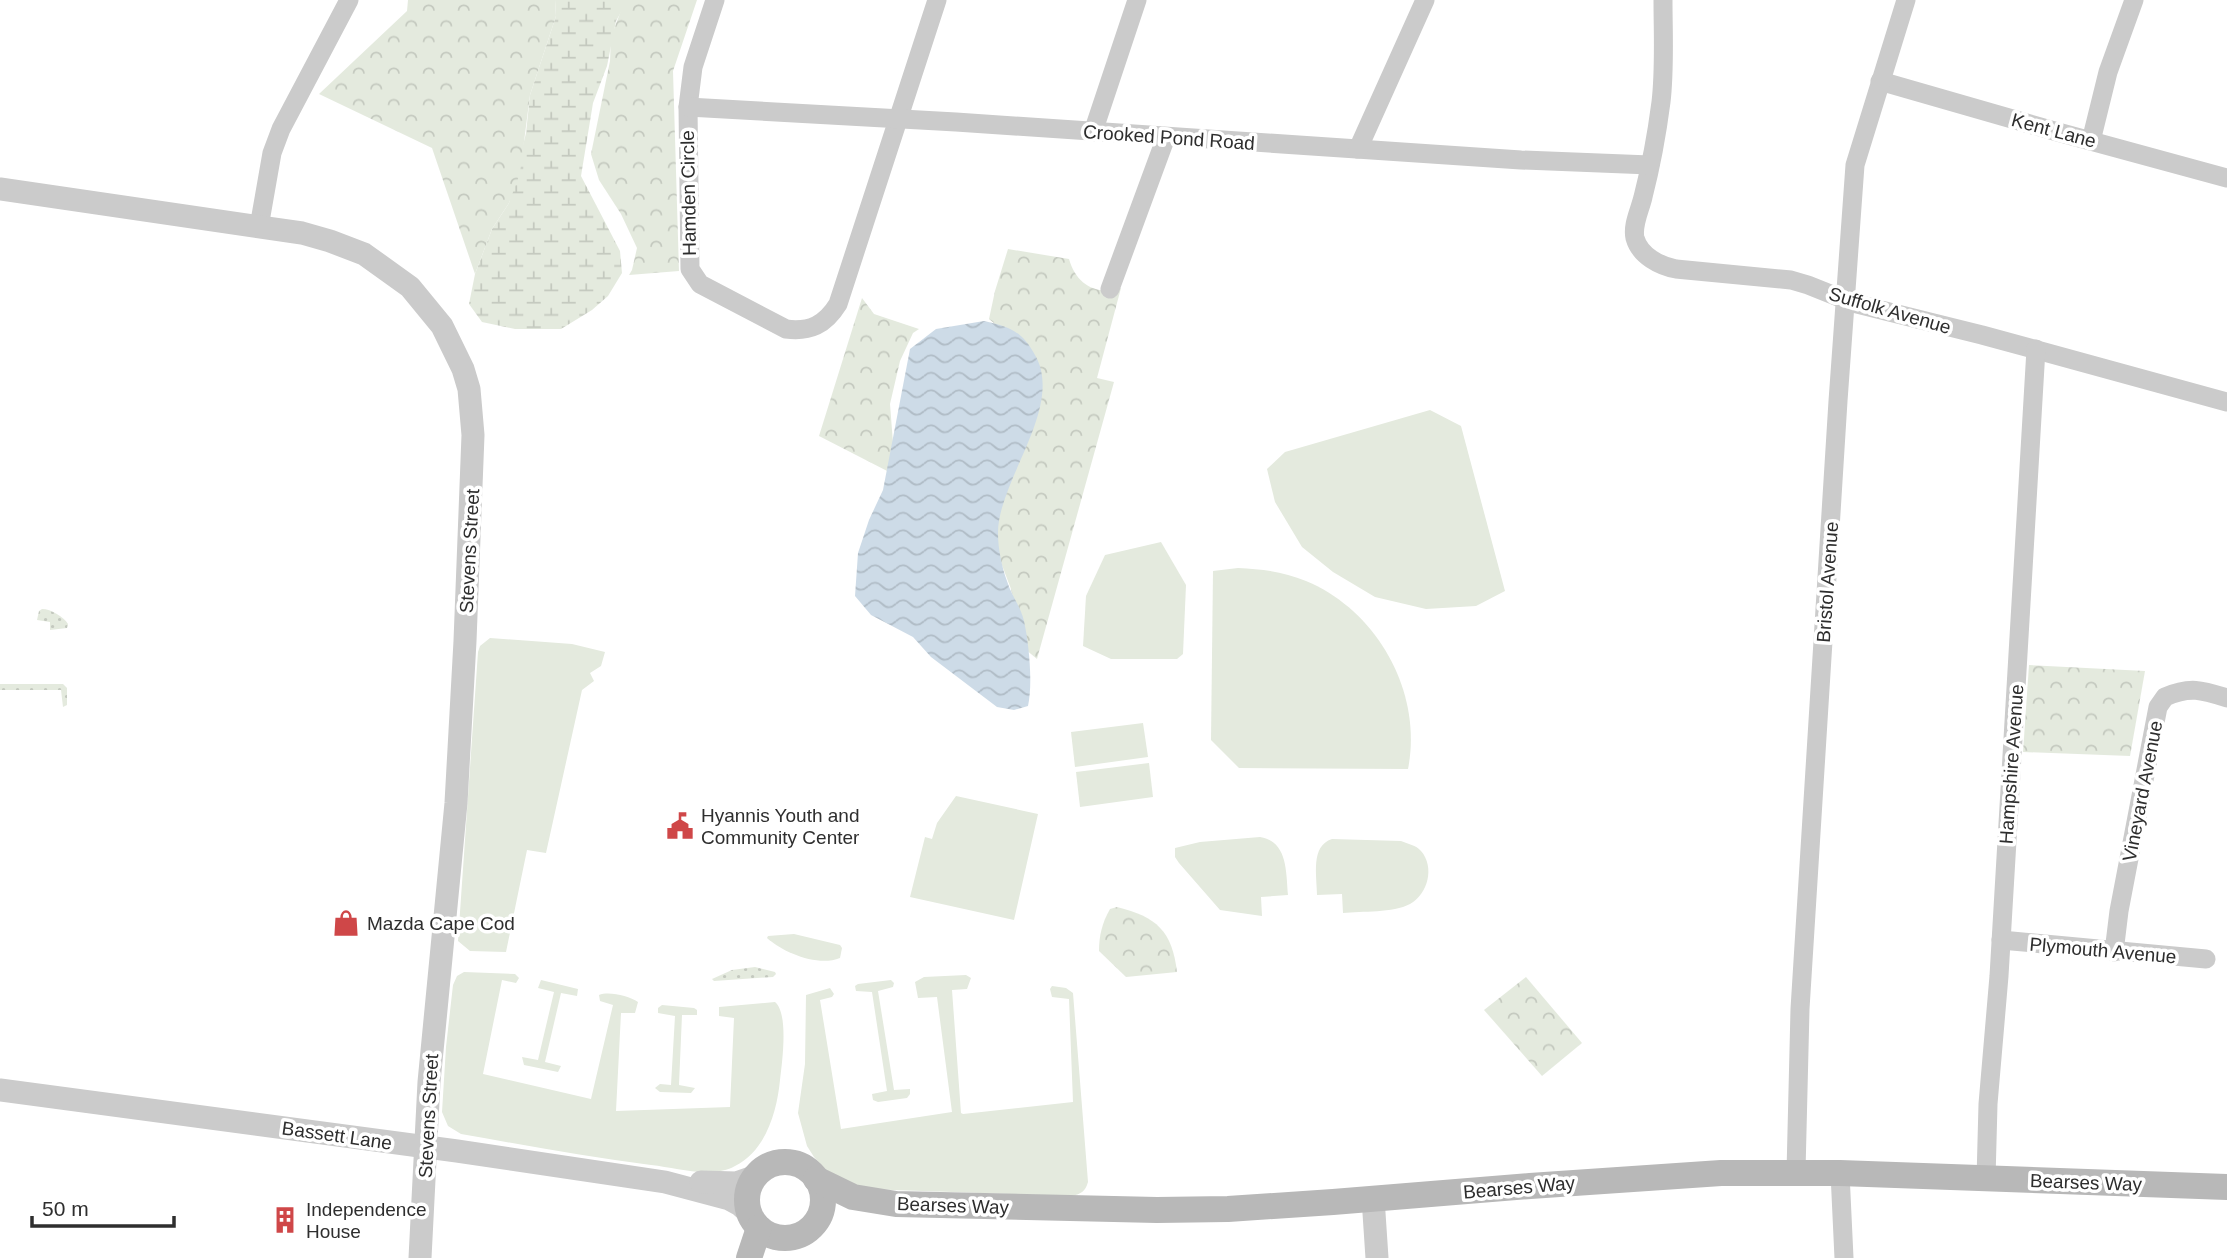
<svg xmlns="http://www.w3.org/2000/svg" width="2227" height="1258" viewBox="0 0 2227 1258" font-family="Arial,sans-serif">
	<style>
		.grass { fill: #e4eade }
		.wetland { fill: url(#wetland-marsh) }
		.park { fill: url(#park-crowns) }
		.garden { fill: url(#garden-dots) }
		.water { fill: url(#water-waves) }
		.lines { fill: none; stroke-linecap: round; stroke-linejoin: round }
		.minor { stroke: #cbcbcb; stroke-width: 19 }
		.tertiary { stroke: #cbcbcb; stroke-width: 23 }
		.secondary { stroke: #b8b8b8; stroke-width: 26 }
		.labels { text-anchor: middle; stroke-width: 7; stroke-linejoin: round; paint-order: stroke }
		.street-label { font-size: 19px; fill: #2e2e2e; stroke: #fff }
		.poi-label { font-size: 19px; fill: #2e2e2e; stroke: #fff; text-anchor: start }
	</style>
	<defs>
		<pattern id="wetland-marsh" width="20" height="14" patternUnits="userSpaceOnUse" patternTransform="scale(1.75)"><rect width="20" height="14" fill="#e4eade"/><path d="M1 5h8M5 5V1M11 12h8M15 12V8" fill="none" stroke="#c4c9bf"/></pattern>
		<pattern id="park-crowns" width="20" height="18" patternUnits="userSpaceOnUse" patternTransform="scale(1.75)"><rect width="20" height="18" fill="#e4eade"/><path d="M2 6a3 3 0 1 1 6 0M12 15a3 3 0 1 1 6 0" fill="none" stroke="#c4c9bf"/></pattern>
		<pattern id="garden-dots" width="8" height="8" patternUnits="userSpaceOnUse" patternTransform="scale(1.75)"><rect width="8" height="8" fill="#e4eade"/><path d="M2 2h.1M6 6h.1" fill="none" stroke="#c4c9bf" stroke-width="1.8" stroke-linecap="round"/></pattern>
		<pattern id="water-waves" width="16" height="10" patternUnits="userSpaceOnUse" patternTransform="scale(1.75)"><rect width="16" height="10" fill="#cddbe7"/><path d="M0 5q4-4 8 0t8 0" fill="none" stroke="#b0bcc6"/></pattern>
	</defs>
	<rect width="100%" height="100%" fill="#fff"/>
	<g class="grass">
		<polygon points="1430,410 1461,426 1505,591 1476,606 1426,609 1375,597 1333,572 1302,547 1275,502 1267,469 1285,452"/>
		<polygon points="1161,542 1186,585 1183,654 1177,659 1111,659 1083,646 1086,596 1105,555"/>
		<path d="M1238 568C1262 569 1284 572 1306 581 1378 611 1423 693 1408 769L1239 768 1211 740 1213 571Z"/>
		<polygon points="490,638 572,644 605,652 601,666 590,673 594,681 582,690 546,853 527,850 506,952 470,951 458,941 478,652 480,646"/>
		<polygon points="1143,723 1148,757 1075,767 1071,732"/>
		<polygon points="1149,763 1153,797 1080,807 1076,772"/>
		<polygon points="956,796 1038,814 1014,920 910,897 925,837 932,839 937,823"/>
		<path d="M1260 837C1288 841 1286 873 1288 895L1261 897 1262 916 1220 910 1179 863 1175 857V848L1200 842Z"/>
		<path d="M1332 839 1401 841C1408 844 1416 845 1421 851 1435 867 1428 894 1410 904 1393 913 1362 911 1343 913L1342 894 1317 895C1317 876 1310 846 1332 839Z"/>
		<path d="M794 934 840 945 842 948 840 958C818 967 784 953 767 938L768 936Z"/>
		<path d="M464 972 515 974 519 978 516 983 502 980 483 1074 591 1099 613 1005 600 1001 599 995C609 991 629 996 638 1002L635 1013H621L616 1111 730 1107 734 1018 719 1016V1007L775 1002C789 1014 782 1062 780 1080 777 1111 766 1151 735 1166 728 1170 718 1172 710 1172 691 1173 670 1167 651 1165 587 1157 524 1145 461 1134L448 1126 442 1112 446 1047 453 985 457 976Z"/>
		<path d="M966 975 971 978 967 989 952 990 961 1113 963 1114 1073 1102 1069 999 1052 997 1050 989 1052 986 1066 988 1073 993 1088 1182C1085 1192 1081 1194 1071 1196L864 1189 826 1170 814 1157 807 1146 798 1113 805 1064 806 995 830 988 834 994 832 997 820 1000 841 1129 952 1112 937 997 918 998 915 982 924 977Z"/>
		<polygon points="541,980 578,989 577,996 561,993 545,1062 561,1066 558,1072 524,1065 522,1057 538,1060 554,992 538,988"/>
		<polygon points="891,980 894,983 893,987 878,991 894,1090 910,1089 910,1094 907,1098 878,1102 873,1100 872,1094 887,1091 872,992 856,991 855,986 858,984"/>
		<polygon points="662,1005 694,1008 697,1010 697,1015 682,1015 679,1085 695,1088 691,1093 660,1092 655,1088 660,1084 671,1085 675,1016 658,1013 658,1008"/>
	</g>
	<polygon class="wetland" points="555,0 628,0 616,21 607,66 593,103 581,176 620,251 622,273 608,296 592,310 561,329 515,329 482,322 469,304 475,274 492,229 509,203 526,133 530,95 556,16"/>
	<g class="park">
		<polygon points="408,0 555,0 556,16 530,95 520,173 509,203 492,229 475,274 432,148 319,94 407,11"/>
		<polygon points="625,0 697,0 673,71 679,271 629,275 632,270 637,248 621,214 599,180 591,154 610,61 611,37"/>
		<path d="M1008 249 1069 259C1076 284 1096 296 1121 288L1097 378 1114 382 1037 659 1008 635 1017 616 1011 589 992 539 1000 328 989 319 995 291Z"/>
		<polygon points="862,298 874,314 919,329 913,333 900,361 890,404 893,443 893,474 819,436"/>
		<polygon points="2029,665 2145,671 2130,756 2023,752"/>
		<path d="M1117 907C1157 917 1172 931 1177 972L1126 977 1099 951C1099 936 1102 923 1110 909Z"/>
		<polygon points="1526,977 1582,1043 1542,1076 1484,1010"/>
	</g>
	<g class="garden">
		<path d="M42 609C51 609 64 617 68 624L67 628 50 630V622L37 620 39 611Z"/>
		<polygon points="0,684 63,684 67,688 67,705 63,707 61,690 0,690"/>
		<polygon points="755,967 775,972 776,974 773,977 714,981 712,979 732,970"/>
	</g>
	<path class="water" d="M984 321C1010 327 1022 331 1035 355 1065 407 997 481 998 534 998 548 1002 568 1007 581 1011 595 1021 607 1024 621 1029 644 1033 683 1028 706L1014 710 997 707 931 657 913 637 871 615 855 596 858 553 869 520 883 490 910 349 936 329Z"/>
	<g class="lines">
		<g class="minor">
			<path d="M715 0 693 67 688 107 690 269 700 284 786 329C810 332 825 325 838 304L937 0"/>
			<path d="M1663 0C1663 34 1665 68 1661 102 1657 133 1651 166 1643 197 1640 210 1632 225 1635 238 1640 256 1660 266 1676 269L1791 280 1808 285 1853 303 1982 335 2227 402"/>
			<polyline points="1880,81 2054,131 2227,178"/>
			<polyline points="688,107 956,122 1521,160 1650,165"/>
			<polyline points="1093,132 1137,0"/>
			<polyline points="2091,141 2108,72 2134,0"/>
			<polyline points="1358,149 1425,0"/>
			<polyline points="259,227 272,153 281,129 349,0"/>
			<polyline points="1110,289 1166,137"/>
			<polyline points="2001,940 2206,959"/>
			<path d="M2114 952 2119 911 2158 707 2165 697C2190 686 2202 690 2227 698"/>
			<polyline points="1796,1172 1800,1009 1838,401 1855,165 1906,0"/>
			<polyline points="1840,1173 1844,1258"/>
			<polyline points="1986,1179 1988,1104 1999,976 2036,349"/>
		</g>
		<g class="tertiary">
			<polyline points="0,189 302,233 330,241 364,254 410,287 442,326 463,369 469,389 473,435 465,641 456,803 429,1082 420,1258"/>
			<polyline points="0,1090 457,1151 665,1182 729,1199 740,1205 750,1214"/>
			<polyline points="701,1182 736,1183 756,1176"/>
			<polyline points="1373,1198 1377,1258"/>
		</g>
		<g class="secondary">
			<circle cx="785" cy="1200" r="38"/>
			<polyline points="816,1179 853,1197 896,1204 1157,1210 1228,1209 1333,1202 1530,1186 1721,1173 1840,1173 2227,1187"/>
			<polyline points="749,1258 759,1228"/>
		</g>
	</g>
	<defs>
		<symbol id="civic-bare" viewBox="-9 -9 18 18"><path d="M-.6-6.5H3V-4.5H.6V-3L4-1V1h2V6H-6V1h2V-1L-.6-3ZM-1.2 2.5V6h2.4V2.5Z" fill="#cf4748" stroke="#fff" stroke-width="2.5" paint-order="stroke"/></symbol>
		<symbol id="shop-bare" viewBox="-9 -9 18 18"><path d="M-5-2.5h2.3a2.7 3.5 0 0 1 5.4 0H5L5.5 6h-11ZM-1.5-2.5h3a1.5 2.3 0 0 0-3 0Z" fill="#cf4748" stroke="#fff" stroke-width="2.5" paint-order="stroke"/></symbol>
		<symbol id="building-bare" viewBox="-9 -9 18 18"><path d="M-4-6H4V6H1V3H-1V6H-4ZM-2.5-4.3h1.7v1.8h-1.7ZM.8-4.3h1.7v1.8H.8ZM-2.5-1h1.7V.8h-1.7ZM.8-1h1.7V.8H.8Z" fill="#cf4748" stroke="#fff" stroke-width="2.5" paint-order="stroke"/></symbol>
	</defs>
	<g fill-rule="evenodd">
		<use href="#civic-bare" x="661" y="807" width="38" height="38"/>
		<use href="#shop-bare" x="327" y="904" width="38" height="38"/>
		<use href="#building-bare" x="266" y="1201" width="38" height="38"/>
	</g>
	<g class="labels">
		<g class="street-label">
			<text transform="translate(2054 130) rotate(15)" y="7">Kent Lane</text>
			<text transform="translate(1169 137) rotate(4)" y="7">Crooked Pond Road</text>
			<text transform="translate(688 193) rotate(-91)" y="7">Hamden Circle</text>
			<text transform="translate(1890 310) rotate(16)" y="7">Suffolk Avenue</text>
			<text transform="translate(469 551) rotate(-87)" y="7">Stevens Street</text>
			<text transform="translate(1827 582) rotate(-86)" y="7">Bristol Avenue</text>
			<text transform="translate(2011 764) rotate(-86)" y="7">Hampshire Avenue</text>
			<text transform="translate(2142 791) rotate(-79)" y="7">Vineyard Avenue</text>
			<text transform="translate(2103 950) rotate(5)" y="7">Plymouth Avenue</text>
			<text transform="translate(428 1116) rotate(-87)" y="7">Stevens Street</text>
			<text transform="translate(337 1135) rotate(8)" y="7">Bassett Lane</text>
			<text transform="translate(2086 1182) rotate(2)" y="7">Bearses Way</text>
			<text transform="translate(1519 1187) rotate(-5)" y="7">Bearses Way</text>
			<text transform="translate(953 1205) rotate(2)" y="7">Bearses Way</text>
		</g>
		<g class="poi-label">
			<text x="701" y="822">Hyannis Youth and<tspan x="701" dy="22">Community Center</tspan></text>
			<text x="367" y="930">Mazda Cape Cod</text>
			<text x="306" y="1216">Independence<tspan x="306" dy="22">House</tspan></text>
		</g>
	</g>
	<path d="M32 1216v10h142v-10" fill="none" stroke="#2e2e2e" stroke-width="3.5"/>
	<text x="42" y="1216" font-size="21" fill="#2e2e2e" stroke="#ffffff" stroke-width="5" paint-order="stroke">50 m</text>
</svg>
